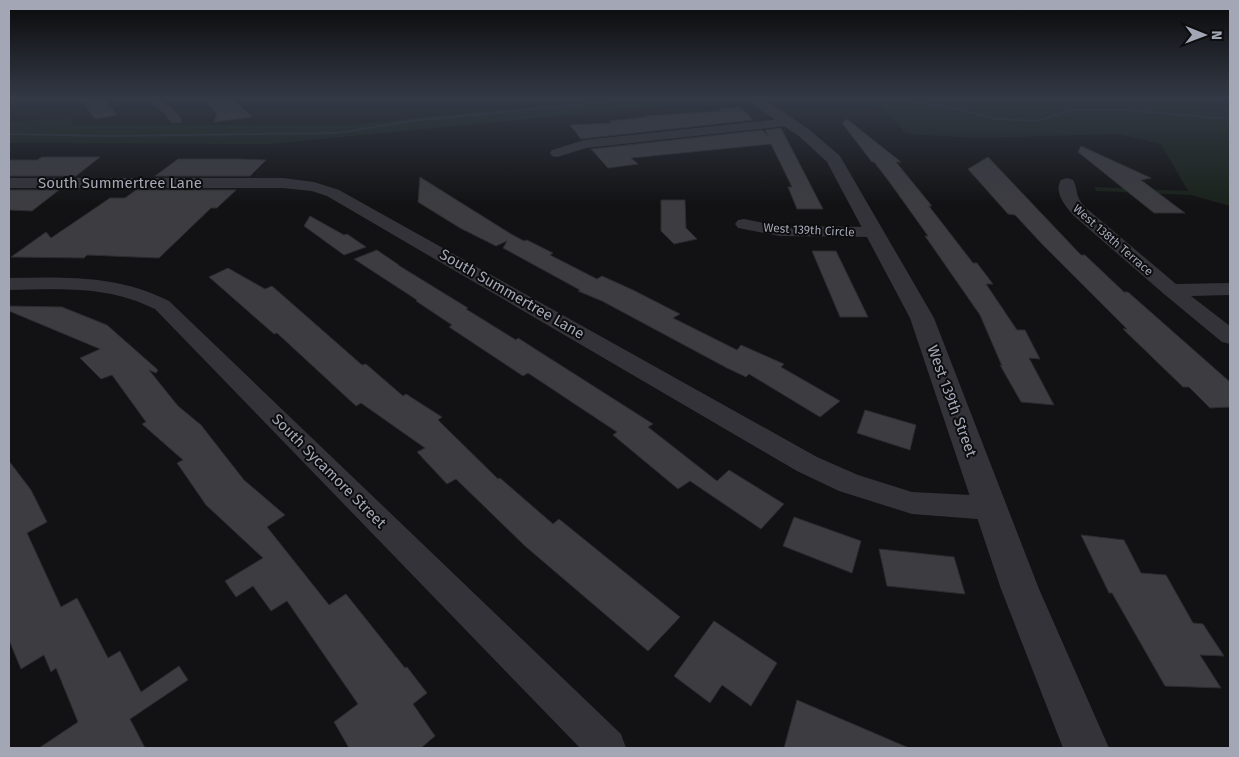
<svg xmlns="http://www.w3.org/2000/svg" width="1239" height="757" viewBox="0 0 1239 757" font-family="'Fira Sans',sans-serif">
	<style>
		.green { fill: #1a221b }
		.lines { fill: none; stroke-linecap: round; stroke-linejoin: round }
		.stream { fill: #283038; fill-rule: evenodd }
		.building { fill: #3c3c41; stroke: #2c2c30 }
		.minor { fill: #333339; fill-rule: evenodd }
		.tertiary { fill: #333339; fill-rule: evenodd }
		.labels { text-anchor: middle; stroke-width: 4; stroke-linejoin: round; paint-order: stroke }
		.far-street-label { font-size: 12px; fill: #a3a7b5; stroke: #0d0d0f }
		.street-label { font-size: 15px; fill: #a3a7b5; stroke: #0d0d0f }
	</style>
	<rect width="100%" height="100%" fill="#121214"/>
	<g class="green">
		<polygon points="602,99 735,99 271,144 9,143 9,122 73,118 71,125 349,125"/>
		<polygon points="839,99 1079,99 1230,107 1230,206 1191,195 1096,191 1095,187 1188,191 1161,144 1118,134 979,138 906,134 883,107"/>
	</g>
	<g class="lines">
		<g class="stream">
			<polygon points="633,99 648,99 410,122 338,134 111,137 9,135 9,133 111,135 338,132 410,120"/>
			<polygon points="887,99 898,99 952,107 998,118 1036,120 1074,109 1125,109 1230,118 1230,120 1125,111 1074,111 1036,122 998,120 952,109"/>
		</g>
	</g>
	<g class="building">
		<polygon points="80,99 104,99 117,115 95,119"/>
		<polygon points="203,99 234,99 252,117 214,122 217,114"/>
		<polygon points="741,107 753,120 581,139 570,125 611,123 610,121 647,117 646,116 721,111 719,108"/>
		<polygon points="847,119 901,162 896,162 932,206 929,206 973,263 977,263 993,284 986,284 1017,330 1025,330 1040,359 1029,358 1054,405 1021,402 1000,365 1002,366 980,315 925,236 928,236 888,180 874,162 872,162 842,123"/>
		<polygon points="781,128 823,209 797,209 788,187 792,187 771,144 631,158 638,164 608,168 591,149 762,130 768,136 765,130"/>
		<polygon points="1081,146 1151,178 1141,180 1185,213 1154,213 1078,152"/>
		<polygon points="42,157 100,157 76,176 9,176 9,160 37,160"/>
		<polygon points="988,157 1081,255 1085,255 1124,292 1128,292 1230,382 1230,407 1210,408 1189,387 1183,387 1123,329 1127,329 1042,244 1015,215 1008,214 968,169"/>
		<polygon points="178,159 240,159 266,160 250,176 155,176"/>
		<polygon points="420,177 511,234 524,241 527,240 553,253 550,255 597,279 602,276 633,290 680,314 673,318 737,350 741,345 784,364 781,367 840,401 820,417 749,374 746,377 727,368 602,301 578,291 580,290 503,248 507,241 496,246 460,228 418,202"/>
		<polygon points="9,190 59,190 32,211 9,210"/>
		<polygon points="136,190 236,190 217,208 211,208 159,258 87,255 84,258 11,257 46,232 51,238 110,198 125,198"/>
		<polygon points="661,200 685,200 686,228 697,239 674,244 661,231"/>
		<polygon points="310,216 344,235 347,234 366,247 344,255 304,226"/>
		<polygon points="377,250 399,265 398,265 468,308 466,309 516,340 518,338 653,424 648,427 717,481 729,470 784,504 761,529 690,481 678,489 613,435 617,432 528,373 523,376 449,327 452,325 416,301 417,300 354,259"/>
		<polygon points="812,251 836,251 868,317 840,317"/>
		<polygon points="228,268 265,289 272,286 362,365 366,364 403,396 406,394 442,417 438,420 498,479 500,478 553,524 559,519 680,617 648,651 525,546 456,479 447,484 417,452 425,448 361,403 356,406 277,333 274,334 209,277"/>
		<polygon points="9,306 62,307 107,325 158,370 156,373 149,370 178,406 201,425 244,480 285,515 267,527 329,605 346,594 405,668 407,667 427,693 413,704 435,736 421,748 349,748 334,722 358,704 287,601 271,611 253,586 236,597 225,581 263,558 206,505 177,463 183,460 142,424 146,422 112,375 101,379 80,358 100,349 9,311"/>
		<polygon points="865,410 916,425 910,450 857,433"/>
		<polygon points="9,461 31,490 47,522 27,533 61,607 77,598 108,658 120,651 141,692 179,666 188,680 130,719 145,748 39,748 78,722 56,668 51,672 44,655 21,669 9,640"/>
		<polygon points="794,517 861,541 852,573 783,546"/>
		<polygon points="1081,535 1124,540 1141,573 1166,575 1193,623 1203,624 1224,656 1200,655 1221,688 1165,686 1112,593 1109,593"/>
		<polygon points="879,549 954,557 965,594 887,586"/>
		<polygon points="714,621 777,663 751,706 722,685 710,703 674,676"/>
		<polygon points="797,700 909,748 784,748"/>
	</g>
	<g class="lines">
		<g class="minor">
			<path d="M144 99C162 99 172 105 182 120L181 123H171L164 113Z"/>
			<polygon points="790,118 797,122 795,125 586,148 557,157 552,156 550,153 552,150 584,140"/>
			<polygon points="9,178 283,178 314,182 339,190 817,457 858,475 912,492 990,496 1000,500 1005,508 1000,516 990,520 912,514 839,491 797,471 327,196 312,191 283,188 9,188"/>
			<path d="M1067 178 1073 180C1079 191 1074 196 1086 208L1176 284 1230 283V295L1191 296 1230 326V344L1222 342 1164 294 1074 216C1066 207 1053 192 1061 180Z"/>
			<polygon points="744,219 780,226 875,227 881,228 884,232 881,236 875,237 780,236 738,228 735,224 738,220"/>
			<path d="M9 278C65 277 118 275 169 301L621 734 626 748H580L155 309C107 285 61 289 9 290Z"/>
		</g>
		<polygon class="tertiary" points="745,99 762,99 779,109 811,131 840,156 934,318 1039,589 1109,748 1063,748 1001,589 910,318 827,162 800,137"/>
	</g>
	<linearGradient id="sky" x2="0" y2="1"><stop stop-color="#0a0a0b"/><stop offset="0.48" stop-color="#333945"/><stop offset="1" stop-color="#333945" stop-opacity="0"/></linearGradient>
	<rect width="1239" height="205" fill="url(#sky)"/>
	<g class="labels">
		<g class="far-street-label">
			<text transform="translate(809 230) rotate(3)" y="4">West 139th Circle</text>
			<text transform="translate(1113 240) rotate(41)" y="4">West 138th Terrace</text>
		</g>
		<g class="street-label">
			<text x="120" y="188">South Summertree Lane</text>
			<text transform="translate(512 294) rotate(30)" y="5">South Summertree Lane</text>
			<text transform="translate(952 401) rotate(70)" y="5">West 139th Street</text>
			<text transform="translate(329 471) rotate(45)" y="5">South Sycamore Street</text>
		</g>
	</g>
	<rect width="1239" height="757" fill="none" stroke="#a3a7b5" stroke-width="20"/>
	<g transform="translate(1204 35) rotate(91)" stroke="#0d0d0f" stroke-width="4" paint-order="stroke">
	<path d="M0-4L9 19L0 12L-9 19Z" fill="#a3a7b5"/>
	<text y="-8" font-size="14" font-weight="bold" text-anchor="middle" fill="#a3a7b5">N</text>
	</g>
</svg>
